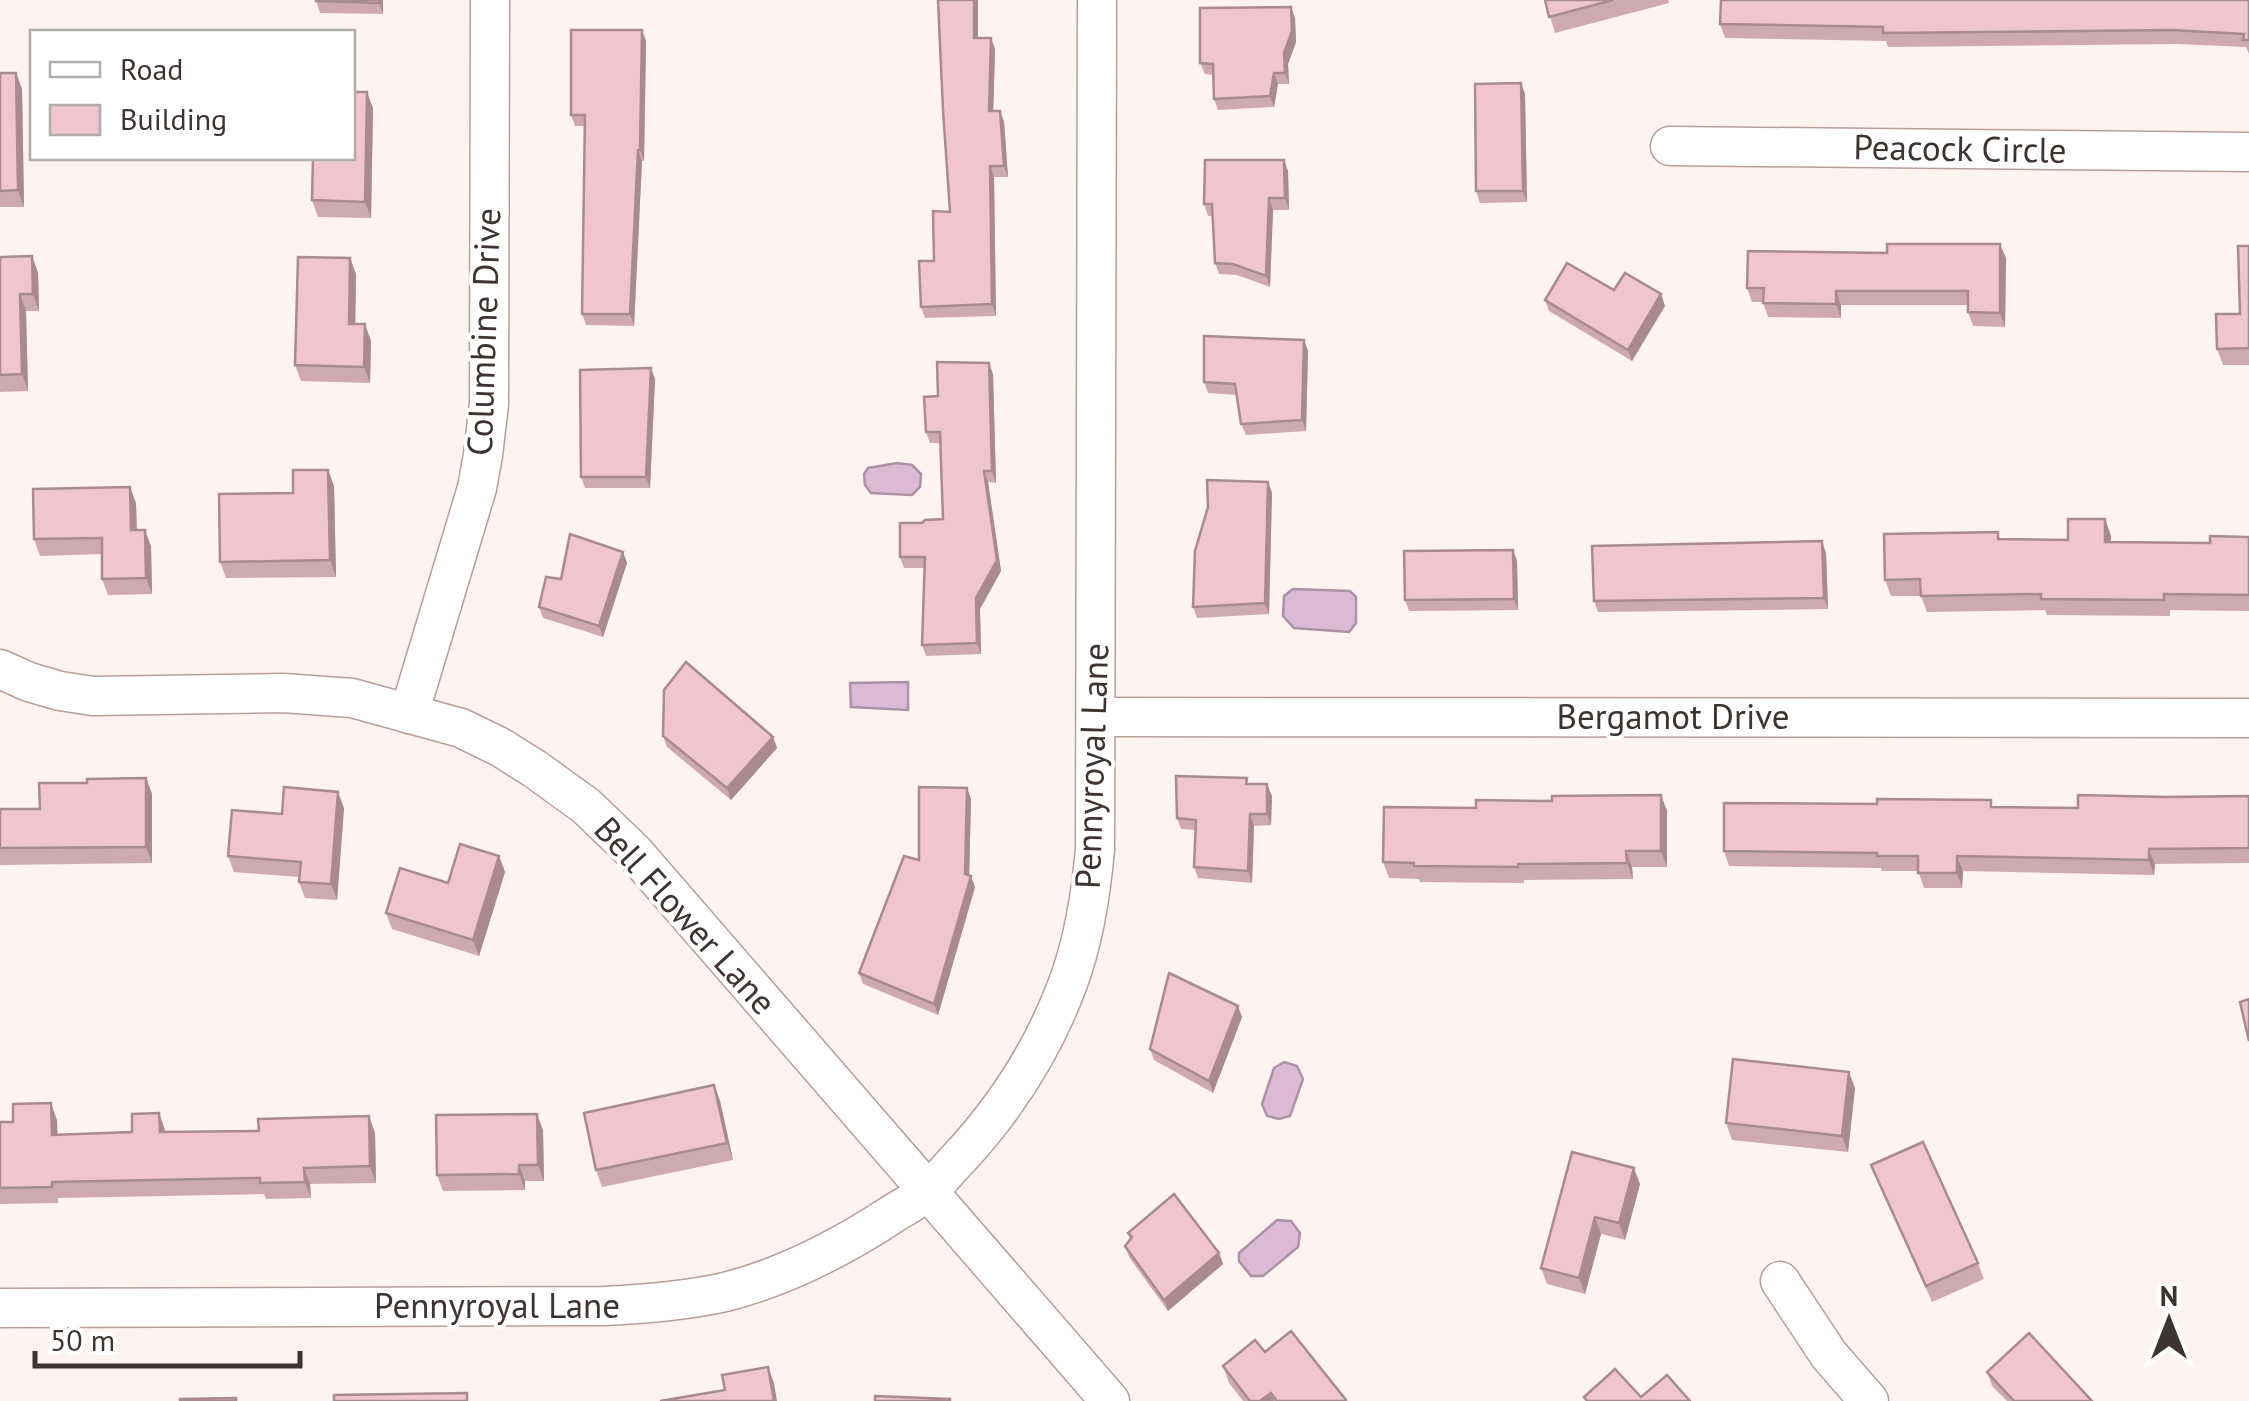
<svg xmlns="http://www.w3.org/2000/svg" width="2249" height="1401" viewBox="0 0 2249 1401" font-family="'PT Sans',sans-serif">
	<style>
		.water { fill: #dbbad5; stroke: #ac92a4; stroke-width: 2.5 }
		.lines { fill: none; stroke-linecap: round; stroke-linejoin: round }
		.street-casing { stroke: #b89e98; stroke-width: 41 }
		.street { stroke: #fff; stroke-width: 38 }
		.wall { fill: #cfa9b2 }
		.shaded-wall { fill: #a98a91 }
		.building { fill: #f1c5cf; stroke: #a98a91; stroke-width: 2.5 }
		.labels { text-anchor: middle; stroke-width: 8; stroke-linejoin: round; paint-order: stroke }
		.street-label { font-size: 35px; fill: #3d3330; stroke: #fff }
	</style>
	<rect width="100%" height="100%" fill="#fef3f0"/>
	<g class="water">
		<polygon points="897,463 912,465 921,474 920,487 912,495 871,493 865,485 864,474 868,468"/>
		<polygon points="1293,589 1350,591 1356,597 1356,623 1349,632 1294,628 1283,616 1284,596"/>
		<polygon points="908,682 908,710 851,707 850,683"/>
		<polygon points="1284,1062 1297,1066 1303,1079 1290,1116 1279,1119 1267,1116 1262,1104 1274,1068"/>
		<polygon points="1277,1220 1291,1221 1300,1233 1298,1247 1263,1276 1251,1276 1239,1261 1239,1253"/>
	</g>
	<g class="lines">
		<defs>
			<g id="street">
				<polyline points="1670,146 2249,152"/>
				<polyline points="0,669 29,682 60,691 93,696 283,693 352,698 461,728 500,747 535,769 586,806 634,852 1110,1401"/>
				<polyline points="409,714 477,488 483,455 489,404 490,0"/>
				<polyline points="1096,717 2249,718"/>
				<polyline points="1780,1281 1829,1355 1869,1401"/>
				<path d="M0 1308 604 1306C645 1304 686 1301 725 1292 785 1277 839 1249 891 1215 903 1207 918 1200 929 1190 940 1180 950 1167 960 1157 1007 1106 1044 1048 1068 983 1084 940 1091 895 1095 849L1097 0"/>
			</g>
		</defs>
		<use href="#street" class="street-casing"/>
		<use href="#street" class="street"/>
	</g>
	<g class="wall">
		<polygon points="316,0 383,0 383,14 320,13"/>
		<polygon points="938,0 978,0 978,38 995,49 993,111 1000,111 1004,122 1008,177 994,177 996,316 925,318 921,307 934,261 950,212"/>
		<polygon points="1545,0 1668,0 1669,3 1555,33"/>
		<polygon points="2249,0 2249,54 2246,47 2177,44 1888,47 1886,41 1725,38 1720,24"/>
		<polygon points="1295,18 1296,42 1288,64 1289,84 1278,84 1274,107 1218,110 1214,99 1213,75 1205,74 1200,63"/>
		<polygon points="642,30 646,41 644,161 642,161 634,326 586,325 582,314 585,126 575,126 571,115"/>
		<polygon points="0,48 0,73 16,73 22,89 24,207 0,207"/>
		<polygon points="1521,83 1525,94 1527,202 1480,203 1476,191"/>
		<polygon points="373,108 371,218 318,217 312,200"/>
		<polygon points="1288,171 1289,210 1273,210 1270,287 1237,275 1219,274 1215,263 1212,216 1208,216 1204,204"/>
		<polygon points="2249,246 2249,365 2223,365 2217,349 2240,314"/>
		<polygon points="32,256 38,273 39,311 26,311 28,391 0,392 0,257"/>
		<polygon points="350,258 356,274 355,324 371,341 370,383 301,381 295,365"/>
		<polygon points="2006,258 2005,327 1973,326 1968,312 1968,305 1841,305 1841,318 1768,317 1763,302 1752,302 1747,288"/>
		<polygon points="1614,290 1661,294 1665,306 1632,361 1549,311 1545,300"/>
		<polygon points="1304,340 1308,351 1306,431 1246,435 1241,424 1237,395 1208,393 1204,382"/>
		<polygon points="993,374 996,483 988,482 1001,571 980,609 981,654 926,656 922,645 924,568 904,568 900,557 922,523 943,519 940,443 930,443 926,432 938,396"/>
		<polygon points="655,379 650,488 585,488 581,477"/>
		<polygon points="328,470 334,486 336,577 226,578 220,562"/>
		<polygon points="1268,482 1272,493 1269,614 1197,618 1193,607"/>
		<polygon points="136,503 137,530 151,546 152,594 108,595 102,579 102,554 40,556 34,539"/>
		<polygon points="2105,519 2111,536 2111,542 2210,543 2249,537 2249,611 2170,610 2170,616 2047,615 2045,610 1927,612 1921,596 1891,596 1885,580 1998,532 2000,539 2068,540"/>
		<polygon points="1513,550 1517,561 1518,610 1409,611 1405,600"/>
		<polygon points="623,552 627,563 603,637 543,618 539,607 561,579"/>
		<polygon points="1826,553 1828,609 1598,612 1594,601"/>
		<polygon points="663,736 773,737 777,748 731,800 667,747"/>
		<polygon points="146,778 152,794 152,863 0,865 0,809 40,809 87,783"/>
		<polygon points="967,788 971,799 969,876 975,887 938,1015 863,984 859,973 919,860"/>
		<polygon points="1661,795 1667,811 1667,867 1632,867 1633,879 1524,880 1524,883 1420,882 1419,879 1389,878 1383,862 1476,808 1552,801"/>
		<polygon points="1272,796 1271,825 1254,826 1252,883 1198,878 1194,867 1196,830 1181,829 1177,818"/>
		<polygon points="2249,796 2249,863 2155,864 2154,875 1963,871 1962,888 1924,888 1918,871 1882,871 1881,868 1729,866 1724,851 1993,807 2078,808 2166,797"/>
		<polygon points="344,808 337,900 305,898 299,882 299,877 234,872 228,856 282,814"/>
		<polygon points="499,856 505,872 479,956 392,929 386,913"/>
		<polygon points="1242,1017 1213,1093 1154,1060 1150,1049"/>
		<polygon points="714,1085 720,1101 733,1160 602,1187 596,1170"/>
		<polygon points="1855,1088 1848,1152 1732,1140 1726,1123"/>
		<polygon points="57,1120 57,1134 165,1130 165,1132 375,1133 376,1183 310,1184 311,1198 266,1199 264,1194 58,1198 58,1203 0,1204 0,1122"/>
		<polygon points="543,1130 544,1181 525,1181 525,1190 443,1191 437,1175"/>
		<polygon points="1572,1152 1640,1184 1625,1240 1601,1234 1585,1294 1547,1284 1541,1268"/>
		<polygon points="1871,1165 1978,1263 1984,1279 1932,1302"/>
		<polygon points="1128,1233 1219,1253 1223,1264 1168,1311 1129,1257 1125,1246 1130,1239"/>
		<polygon points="1265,1352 1346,1401 1243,1401 1229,1383 1223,1366"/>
		<polygon points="1987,1372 2092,1401 2007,1401 1992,1386"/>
	</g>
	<g class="shaded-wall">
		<polygon points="379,0 383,0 383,14 379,3"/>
		<polygon points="974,0 978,0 978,49 974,38"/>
		<polygon points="1291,7 1295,18 1296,42 1288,64 1289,84 1285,73 1284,53"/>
		<polygon points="642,30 646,41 644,161 640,150"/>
		<polygon points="991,38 995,49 993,122 989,111"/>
		<polygon points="16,73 22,89 24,207 18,190"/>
		<polygon points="1274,73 1278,84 1274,107 1270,96"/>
		<polygon points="1521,83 1525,94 1527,202 1523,191"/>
		<polygon points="367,92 373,108 371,218 365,202"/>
		<polygon points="1000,111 1004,122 1008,177 1004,166"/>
		<polygon points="638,150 642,161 634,326 630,314"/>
		<polygon points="1284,160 1288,171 1289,210 1285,198"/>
		<polygon points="990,166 994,177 996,316 992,304"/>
		<polygon points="1269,198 1273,210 1270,287 1266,276"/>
		<polygon points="2000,244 2006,258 2005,327 2000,313"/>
		<polygon points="32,256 38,273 39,311 33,294"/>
		<polygon points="350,258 356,274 355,340 349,324"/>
		<polygon points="1836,291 1841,305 1841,318 1836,304"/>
		<polygon points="20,294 26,311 28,391 22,374"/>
		<polygon points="1661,294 1665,306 1632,361 1628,350"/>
		<polygon points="365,324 371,341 370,383 364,367"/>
		<polygon points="1304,340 1308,351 1306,431 1302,420"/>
		<polygon points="989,363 993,374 996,483 992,471"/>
		<polygon points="651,368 655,379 650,488 646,477"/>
		<polygon points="328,470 334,486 336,577 330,560"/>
		<polygon points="984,471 988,482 1001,571 980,609 981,654 977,643 976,598"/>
		<polygon points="1268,482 1272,493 1269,614 1265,603"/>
		<polygon points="130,487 136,503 137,546 131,530"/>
		<polygon points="2105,519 2111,536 2111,558 2105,542"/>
		<polygon points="145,530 151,546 152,594 146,578"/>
		<polygon points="1822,541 1826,553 1828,609 1824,598"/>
		<polygon points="1513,550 1517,561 1518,610 1514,599"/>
		<polygon points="623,552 627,563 603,637 599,626"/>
		<polygon points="773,737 777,748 731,800 727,788"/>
		<polygon points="146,778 152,794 152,863 146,847"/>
		<polygon points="1267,784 1272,796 1271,825 1267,814"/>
		<polygon points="967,788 971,799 969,884 971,876 975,887 938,1015 934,1004 965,874"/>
		<polygon points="338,792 344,808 337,900 331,884"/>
		<polygon points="1661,795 1667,811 1667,867 1661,851"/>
		<polygon points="1250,814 1254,826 1252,883 1248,871"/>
		<polygon points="2149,849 2155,864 2154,875 2149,860"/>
		<polygon points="1626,851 1632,867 1633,879 1627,863"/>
		<polygon points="499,856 505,872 479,956 473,940"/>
		<polygon points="1957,856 1963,871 1962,888 1957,873"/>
		<polygon points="1238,1006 1242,1017 1213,1093 1209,1081"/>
		<polygon points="1849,1072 1855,1088 1848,1152 1842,1136"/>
		<polygon points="714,1085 720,1101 733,1160 727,1143"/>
		<polygon points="51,1103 57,1120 58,1151 52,1135"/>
		<polygon points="159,1113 165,1130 166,1148 160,1132"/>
		<polygon points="537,1114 543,1130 544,1181 538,1165"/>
		<polygon points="369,1116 375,1133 376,1183 370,1166"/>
		<polygon points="519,1165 525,1181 525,1190 519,1174"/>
		<polygon points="304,1168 310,1184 311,1198 305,1182"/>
		<polygon points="1634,1168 1640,1184 1625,1240 1619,1223"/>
		<polygon points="1595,1217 1601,1234 1585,1294 1579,1278"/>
		<polygon points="1219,1253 1223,1264 1168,1311 1164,1300"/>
		<polygon points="768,1367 774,1383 777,1401 774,1401"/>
		<polygon points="1271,1393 1274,1401 1260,1401"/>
	</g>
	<g class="building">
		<polygon points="316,0 379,0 379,3 316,1"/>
		<polygon points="938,0 974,0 974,38 991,38 989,111 1000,111 1004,166 990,166 992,304 921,307 919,261 934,261 933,211 950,212 943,110"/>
		<polygon points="1545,0 1613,0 1549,17"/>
		<polygon points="1721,0 2249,0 2249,40 2243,40 2244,34 2172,30 1883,33 1883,27 1720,24"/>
		<polygon points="1291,7 1292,31 1284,53 1285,73 1274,73 1270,96 1214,99 1213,64 1200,63 1200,8"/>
		<polygon points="571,30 642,30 640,150 638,150 630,314 582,314 585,115 571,115"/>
		<polygon points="0,73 16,73 18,190 0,191"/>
		<polygon points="1521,83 1523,191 1476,191 1475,84"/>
		<polygon points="352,92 367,92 365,202 312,200 313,158 352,158"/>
		<polygon points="1205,160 1284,160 1285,198 1269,198 1266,276 1233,264 1215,263 1212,204 1204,204"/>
		<polygon points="1887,244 2000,244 2000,313 1968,312 1968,291 1836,291 1836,304 1763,303 1764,288 1747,288 1748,251 1887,253"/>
		<polygon points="2238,246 2249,246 2249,348 2217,349 2216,314 2240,314"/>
		<polygon points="32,256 33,294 20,294 22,374 0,375 0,257"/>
		<polygon points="298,257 350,258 349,324 365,324 364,367 295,365"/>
		<polygon points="1567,263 1614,290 1625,273 1661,294 1628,350 1545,300"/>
		<polygon points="1204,336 1304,340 1302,420 1241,424 1235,384 1204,382"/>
		<polygon points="937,362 989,363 992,471 984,471 997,560 976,598 977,643 922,645 925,557 900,557 900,523 922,523 925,520 943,519 940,432 926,432 924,397 938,396"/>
		<polygon points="651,368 646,477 581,477 580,370"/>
		<polygon points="293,470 328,470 330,560 220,562 219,494 293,493"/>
		<polygon points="1207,480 1268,482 1265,603 1193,607 1195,551 1208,507"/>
		<polygon points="130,487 131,530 145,530 146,578 102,579 102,538 34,539 33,489"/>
		<polygon points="2068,519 2105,519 2105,542 2210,543 2210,536 2249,537 2249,595 2164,594 2164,600 2041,599 2041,594 1921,596 1920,579 1885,580 1884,534 1998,532 1998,539 2068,540"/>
		<polygon points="570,534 623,552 599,626 539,607 546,577 561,579"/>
		<polygon points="1822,541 1824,598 1594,601 1592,546"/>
		<polygon points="1513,550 1514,599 1405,600 1404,551"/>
		<polygon points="686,662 773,737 727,788 663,736 664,690"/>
		<polygon points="1176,776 1247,778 1246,784 1267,784 1267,814 1250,814 1248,871 1194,867 1196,820 1177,818"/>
		<polygon points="146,778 146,847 0,848 0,809 40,809 39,783 87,783 87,779"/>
		<polygon points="284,787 338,792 331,884 299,882 301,862 228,856 232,810 282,814"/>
		<polygon points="919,787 967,788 965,874 971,876 934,1004 859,973 904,856 919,860"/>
		<polygon points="1661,795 1661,851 1626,851 1627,863 1518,864 1518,867 1414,866 1414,863 1383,862 1384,807 1476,808 1476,800 1552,801 1552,796"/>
		<polygon points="2078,795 2166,797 2249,796 2249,848 2149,849 2149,860 1957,856 1957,873 1918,873 1918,856 1877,856 1877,853 1724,851 1724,803 1877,804 1877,799 1991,800 1991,807 2078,808"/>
		<polygon points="460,844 499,856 473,940 386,913 400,868 448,883"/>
		<polygon points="1169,973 1238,1006 1209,1081 1150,1049"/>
		<polygon points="2249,999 2249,1041 2240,1002"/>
		<polygon points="1733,1059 1849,1072 1842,1136 1726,1123"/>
		<polygon points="714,1085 727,1143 596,1170 584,1113"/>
		<polygon points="51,1103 52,1135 132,1132 132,1114 159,1113 160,1132 259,1131 258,1119 369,1116 370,1166 304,1168 305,1182 260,1183 260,1178 52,1182 52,1187 0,1188 0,1122 13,1122 13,1104"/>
		<polygon points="537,1114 538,1165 519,1165 519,1174 437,1175 436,1115"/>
		<polygon points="1923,1142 1978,1263 1926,1286 1871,1165"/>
		<polygon points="1572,1152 1634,1168 1619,1223 1595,1217 1579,1278 1541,1268"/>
		<polygon points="1174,1194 1219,1253 1164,1300 1125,1246 1132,1237 1128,1233"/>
		<polygon points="1291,1331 1346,1400 1346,1401 1277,1401 1271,1393 1260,1401 1250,1401 1223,1366 1255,1340 1265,1352"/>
		<polygon points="2029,1333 2092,1401 2014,1401 1987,1372"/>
		<polygon points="768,1367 774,1401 660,1401 725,1390 722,1375"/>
		<polygon points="1615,1369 1641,1397 1667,1375 1690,1401 1587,1401 1584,1397"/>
		<polygon points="467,1393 467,1401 334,1401 334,1395"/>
		<polygon points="875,1396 950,1399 950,1401 875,1401"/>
		<polygon points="236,1398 236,1401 180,1401 180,1399"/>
	</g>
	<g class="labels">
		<g class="street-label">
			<text transform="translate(1960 149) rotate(1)" y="12">Peacock Circle</text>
			<text transform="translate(484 332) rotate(-88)" y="12">Columbine Drive</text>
			<text x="1673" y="729">Bergamot Drive</text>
			<text transform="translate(1092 766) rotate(-88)" y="12">Pennyroyal Lane</text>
			<text transform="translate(685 916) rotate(48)" y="12">Bell Flower Lane</text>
			<text x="497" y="1318">Pennyroyal Lane</text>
		</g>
	</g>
	<rect x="30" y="30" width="325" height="130" fill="#ffffff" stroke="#b1adac" stroke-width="2.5"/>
	<rect x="50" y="62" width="50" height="15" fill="#ffffff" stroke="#b1adac" stroke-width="2.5"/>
	<text x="120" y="80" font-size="30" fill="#3d3330">Road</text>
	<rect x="50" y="105" width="50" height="30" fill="#f1c5cf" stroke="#b1adac" stroke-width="2.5"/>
	<text x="120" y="130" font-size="30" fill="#3d3330">Building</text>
	<g transform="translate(2169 1321)" stroke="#ffffff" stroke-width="8" paint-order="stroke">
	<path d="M0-8L18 38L0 25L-18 38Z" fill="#3d3330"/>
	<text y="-15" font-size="28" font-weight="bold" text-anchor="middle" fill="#3d3330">N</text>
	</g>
	<path d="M35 1351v15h265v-15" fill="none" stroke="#3d3330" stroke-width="5"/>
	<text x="50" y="1351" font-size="30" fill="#3d3330" stroke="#ffffff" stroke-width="8" paint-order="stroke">50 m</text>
</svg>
